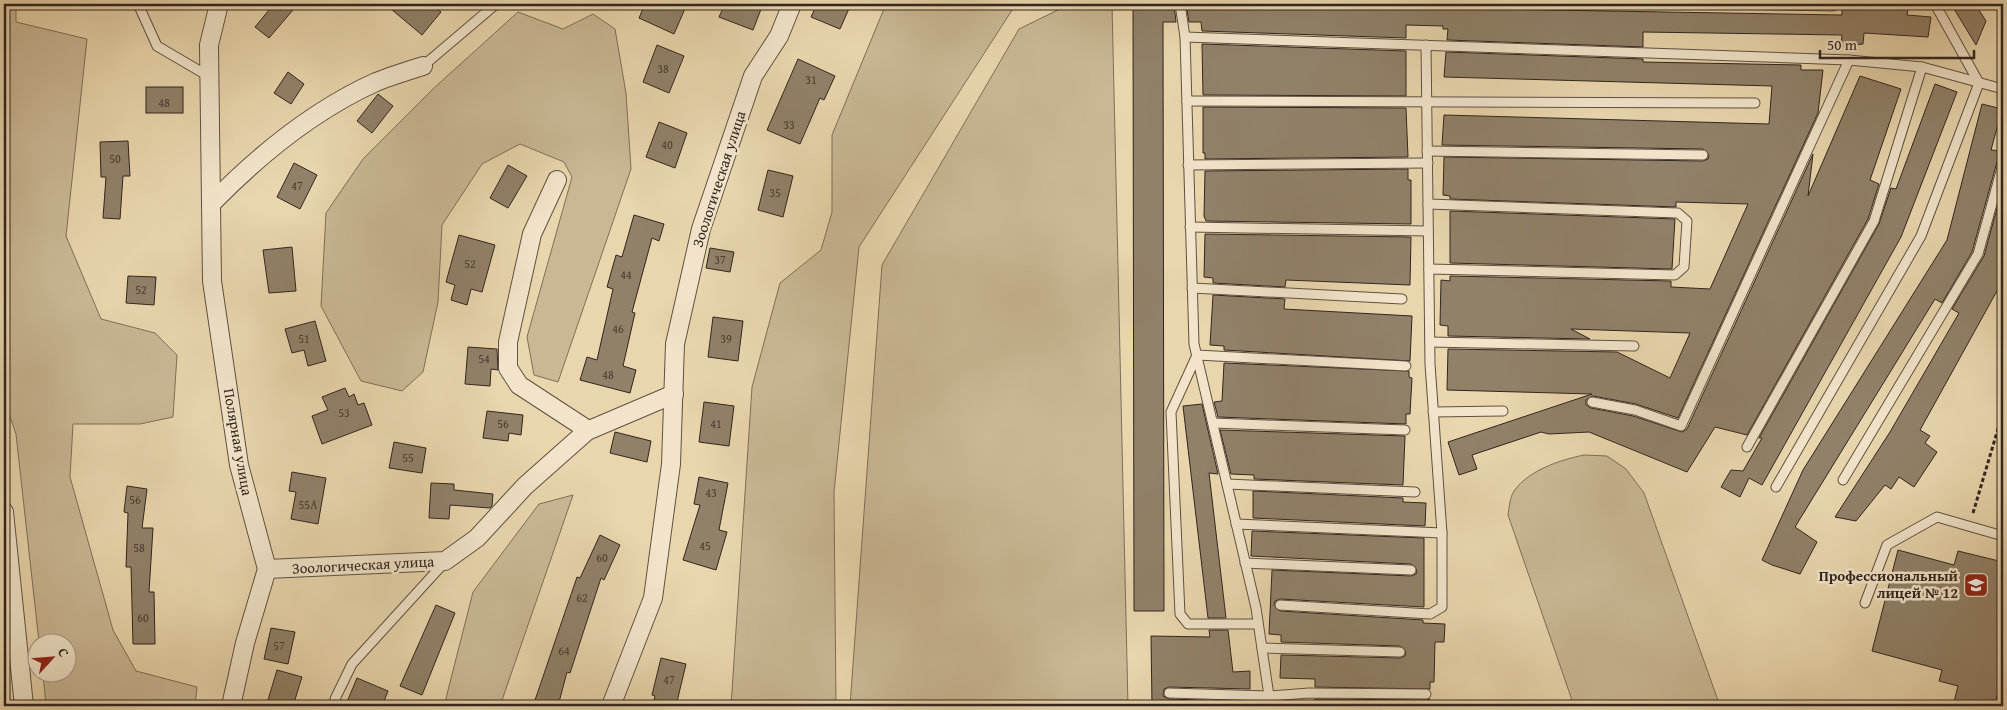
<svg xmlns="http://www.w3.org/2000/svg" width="2007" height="710" viewBox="0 0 2007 710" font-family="'Gentium Book Plus',serif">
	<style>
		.green { fill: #cab895; stroke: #7e6e5a }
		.building { fill: #918169; stroke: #31251f }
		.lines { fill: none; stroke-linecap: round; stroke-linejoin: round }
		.service-casing { stroke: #5f5142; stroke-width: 11 }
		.minor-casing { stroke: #5f5142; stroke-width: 20 }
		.path { stroke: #31251f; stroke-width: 3; stroke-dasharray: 4 2.5; stroke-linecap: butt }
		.service { stroke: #f1e4ca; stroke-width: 9 }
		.minor { stroke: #f1e4ca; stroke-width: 18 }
		.labels { text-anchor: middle; stroke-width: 5; stroke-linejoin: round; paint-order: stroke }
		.number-label { font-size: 12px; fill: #493c32 }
		.street-label { font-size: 15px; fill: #31251f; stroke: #f1e4ca }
		.poi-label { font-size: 15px; font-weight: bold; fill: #31251f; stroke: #f1e4ca; text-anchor: end }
	</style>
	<rect width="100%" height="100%" fill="#e9d6ad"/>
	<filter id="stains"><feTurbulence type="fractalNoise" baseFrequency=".004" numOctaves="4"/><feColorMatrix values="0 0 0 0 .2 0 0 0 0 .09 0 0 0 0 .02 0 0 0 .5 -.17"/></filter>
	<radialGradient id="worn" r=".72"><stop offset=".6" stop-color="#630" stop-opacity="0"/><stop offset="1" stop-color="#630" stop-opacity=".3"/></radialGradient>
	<g class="green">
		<polygon points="4,4 16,4 16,22 87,39 66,236 101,319 155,333 177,355 173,417 140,424 73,424 70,477 113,630 136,671 197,687 195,706 46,706 43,673 68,672 68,642 39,642 16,434 4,399"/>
		<polygon points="886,4 1016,4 859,247 834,492 836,706 731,706 752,387 780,283 821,250 832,212 832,135"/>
		<polygon points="1070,4 1112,4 1128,706 850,706 882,265 1019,29"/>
		<polygon points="518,12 563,29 593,14 615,29 626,93 631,169 558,382 534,375 527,337 572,177 564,162 520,144 482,164 442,225 438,302 423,372 402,391 361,381 321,306 326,213 363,159 434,88"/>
		<path d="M1584 455 1607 456 1626 469 1644 493 1720 706H1574L1508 515C1509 508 1510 497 1514 491 1529 470 1560 460 1584 455Z"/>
		<polygon points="573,495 500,706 444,706 473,592 539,504"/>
	</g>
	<g class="building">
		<polygon points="274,4 298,4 269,38 255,27"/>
		<polygon points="385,4 431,4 441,12 422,35"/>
		<polygon points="645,4 687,4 674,34 639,18"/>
		<polygon points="725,4 763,4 753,30 719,17"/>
		<polygon points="817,4 851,4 840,29 811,17"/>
		<polygon points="1133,4 1174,4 1176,22 1163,22 1164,611 1134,611"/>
		<polygon points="1186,4 1430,6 1430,8 1842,15 1842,4 1909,4 1907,15 1931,17 1928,37 1864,33 1863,44 1841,46 1842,35 1643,32 1643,47 1447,40 1448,29 1443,29 1443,26 1406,25 1406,38 1202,31 1201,22 1189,22"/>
		<polygon points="1951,4 1975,4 1986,21 1976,45"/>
		<polygon points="1202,44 1406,51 1406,96 1203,95"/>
		<polygon points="657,45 684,56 669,93 643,82"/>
		<polygon points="1446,52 1643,59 1643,62 1801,65 1801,70 1823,70 1818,113 1678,418 1636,404 1593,396 1586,400 1586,405 1591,408 1633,416 1682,432 1687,429 1813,154 1808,196 1860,76 1901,89 1870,180 1879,184 1868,219 1747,435 1715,427 1687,472 1589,432 1549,434 1541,432 1472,455 1477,469 1459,475 1448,442 1592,394 1447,390 1448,349 1617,352 1670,378 1690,333 1571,329 1590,339 1448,336 1448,326 1440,325 1441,280 1450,281 1450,276 1671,281 1671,287 1710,289 1748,204 1676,202 1676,207 1450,199 1450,196 1443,195 1444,157 1703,161 1708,159 1709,155 1703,149 1442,145 1444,115 1769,124 1772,86 1444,77"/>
		<polygon points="798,59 835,76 824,100 820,98 800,144 767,130"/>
		<polygon points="288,72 304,84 291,104 274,93"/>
		<polygon points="1935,84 1957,92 1901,237 1762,485 1749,478 1740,497 1721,487 1731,470 1743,471 1762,438 1759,438 1879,224 1891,188 1896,189"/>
		<rect x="146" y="87" width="37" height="26"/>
		<polygon points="378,94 393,106 372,133 357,121"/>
		<polygon points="1982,104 2002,109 1991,150 2003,151 2003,158 1997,162 1972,252 1942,303 1935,299 1795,527 1817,542 1800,574 1772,565 1762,560 1803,470 1947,240"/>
		<polygon points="1203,107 1406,108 1408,157 1205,159 1205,153 1203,153"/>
		<polygon points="659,122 687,133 675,168 646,157"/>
		<polygon points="128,141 130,176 123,176 120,219 103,218 106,177 101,177 100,142"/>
		<polygon points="294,163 317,175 300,209 277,197"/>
		<polygon points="508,165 527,176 508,208 490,198"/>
		<polygon points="1408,169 1408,180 1411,180 1411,224 1206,221 1204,216 1205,171"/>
		<polygon points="768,170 793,176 783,217 758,210"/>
		<polygon points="2003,186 2003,280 1920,430 1930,436 1925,443 1937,452 1914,487 1899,477 1891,489 1885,485 1856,521 1835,517 1890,432 1959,313 1952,309 1984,256"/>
		<polygon points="1450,211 1675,219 1672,269 1450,263"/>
		<polygon points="634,215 664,224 659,241 652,238 632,312 635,313 623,366 636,370 630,393 580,380 587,357 597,360 613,289 607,287 616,255 622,257"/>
		<polygon points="1205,234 1411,237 1410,285 1286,280 1285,287 1213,283 1213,278 1204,277"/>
		<polygon points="459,235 495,245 482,292 471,289 467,305 451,300 455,285 446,282"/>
		<polygon points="292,247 296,291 269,293 263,250"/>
		<polygon points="710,248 734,252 730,272 706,268"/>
		<polygon points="128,276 156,277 154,305 126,303"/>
		<polygon points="1213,295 1285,299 1284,309 1412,316 1410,361 1224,350 1224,346 1210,345"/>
		<polygon points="713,317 743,321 738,361 708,357"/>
		<polygon points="315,321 326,361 308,366 304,350 292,353 285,329"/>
		<polygon points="468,347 497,349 498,370 491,369 490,386 465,384"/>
		<polygon points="1224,363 1409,371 1409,377 1412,378 1410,414 1406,414 1406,424 1218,417 1214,402 1222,401"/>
		<polygon points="345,388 349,397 354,394 358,405 364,403 372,425 322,444 312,416 328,410 322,397"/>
		<polygon points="704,402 734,406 729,446 699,442"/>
		<polygon points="1202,404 1218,474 1209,473 1226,618 1208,618 1183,406"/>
		<polygon points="487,411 523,415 521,435 509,433 508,441 483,438"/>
		<polygon points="1220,430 1405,436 1403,485 1254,479 1254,475 1231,474"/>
		<polygon points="615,432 651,441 647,462 610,453"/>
		<polygon points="394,442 426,448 422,473 389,468"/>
		<polygon points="292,472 326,478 318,524 291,519 296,492 289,491"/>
		<polygon points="699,477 728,483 719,530 727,532 716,570 683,560 700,505 694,504"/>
		<polygon points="431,483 454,484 454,490 493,494 492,506 490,508 450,505 449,519 429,518"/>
		<polygon points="127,486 147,489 142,528 153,528 149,592 154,592 155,644 133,644 131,567 126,567 128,513 124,512"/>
		<polygon points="1253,491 1403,498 1403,502 1426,503 1425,526 1253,518"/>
		<polygon points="1252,531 1424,538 1424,607 1280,599 1275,601 1274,605 1280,611 1423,620 1423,623 1445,624 1444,642 1435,642 1434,682 1430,682 1430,689 1315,687 1315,679 1280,678 1281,655 1400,658 1405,656 1406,652 1400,646 1281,642 1281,635 1269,634 1272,570 1411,576 1416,574 1417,570 1411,564 1251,556"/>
		<polygon points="600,535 620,545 604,580 601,578 570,673 567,672 558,706 533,706 577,577 580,578"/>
		<polygon points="1898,550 1954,565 1958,551 2003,562 2003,698 1997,696 1994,706 1953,706 1958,686 1939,681 1942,670 1872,651"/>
		<polygon points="436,605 455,613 422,695 400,686"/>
		<polygon points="271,628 295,632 288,664 264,659"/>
		<polygon points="1209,630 1228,630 1233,672 1250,671 1250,689 1169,687 1164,689 1163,696 1169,699 1249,702 1249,706 1152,706 1151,636 1210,637"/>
		<polygon points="661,658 686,664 676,706 653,706 655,696 652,695"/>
		<polygon points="277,670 302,677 293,706 268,700"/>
		<polygon points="357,678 388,691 382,706 358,706 347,702"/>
		<polygon points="1315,699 1426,700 1430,699 1429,706 1314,706"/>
	</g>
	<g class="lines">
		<defs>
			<g id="service">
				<polyline points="138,4 157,46 210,77"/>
				<polyline points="1180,4 1185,37"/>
				<polyline points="1727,4 1833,6"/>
				<polyline points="1999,4 2003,11"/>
				<polyline points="423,66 496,4"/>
				<polyline points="1187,101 1755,103"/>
				<polyline points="1427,151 1703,155"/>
				<polyline points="1188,165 1428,163"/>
				<polyline points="1428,204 1678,213 1687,221 1684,267 1675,275 1429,269"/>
				<polyline points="1190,227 1428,231"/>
				<polyline points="1192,288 1402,299"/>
				<polyline points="1430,342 1634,346"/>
				<polyline points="1592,402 1635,410 1681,426 1849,60"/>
				<polyline points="1433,412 1503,411"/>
				<polyline points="1213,423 1405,430"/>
				<polyline points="1747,447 1874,221 1922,67"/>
				<polyline points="1843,480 1978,254 2003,164"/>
				<polyline points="1227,484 1415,492"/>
				<polyline points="1776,487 1921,236 1979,83 1935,4"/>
				<polyline points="1236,524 1442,533"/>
				<polyline points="1245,563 1411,570"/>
				<polyline points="1865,603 1887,545 1937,517 2003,536"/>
				<polyline points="1280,605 1430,614 1442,607 1442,533 1430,364 1426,45"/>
				<polyline points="1258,624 1188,624 1180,614 1171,412 1197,355 1406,366"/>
				<polyline points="1262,648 1400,652"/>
				<polyline points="1169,693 1269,696 1309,693 1426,694"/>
				<polyline points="335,699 352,664 444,563"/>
				<polyline points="1274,706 1269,696 1256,608 1194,344 1185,37 1849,60 1922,67 2003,89"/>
			</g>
			<g id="minor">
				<polyline points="219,4 209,45 212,281 239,465 267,569 245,643 231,706"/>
				<polyline points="557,180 532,234 508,342 508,368 519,385 588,430"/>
				<path d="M213 202C259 155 314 110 376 82 391 76 407 71 423 66"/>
				<polyline points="4,512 24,706"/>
				<polyline points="267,569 445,561 477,538 525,486 587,431 674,394"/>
				<polyline points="611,706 653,598 671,464 675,344 701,229 753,76 779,36 792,4"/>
			</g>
		</defs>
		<use href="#service" class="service-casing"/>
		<use href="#minor" class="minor-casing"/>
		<polyline class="path" points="1973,513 2003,412"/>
		<use href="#service" class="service"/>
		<use href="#minor" class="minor"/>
	</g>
	<defs>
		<symbol id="university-square" viewBox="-11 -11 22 22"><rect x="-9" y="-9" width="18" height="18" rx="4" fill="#8f2418" stroke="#f1e4ca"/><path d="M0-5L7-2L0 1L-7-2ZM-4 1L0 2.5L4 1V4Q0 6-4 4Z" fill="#fff"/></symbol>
	</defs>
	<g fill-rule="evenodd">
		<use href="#university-square" x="1962" y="571" width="28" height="28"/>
	</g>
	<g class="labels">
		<g class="number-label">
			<text x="663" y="73">38</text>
			<text x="811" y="84">31</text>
			<text x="164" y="107">48</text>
			<text x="789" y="129">33</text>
			<text x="667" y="149">40</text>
			<text x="115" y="163">50</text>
			<text x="297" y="190">47</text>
			<text x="775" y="197">35</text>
			<text x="720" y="264">37</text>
			<text x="470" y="268">52</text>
			<text x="626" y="279">44</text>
			<text x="141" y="294">52</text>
			<text x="618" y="333">46</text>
			<text x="304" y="343">51</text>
			<text x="726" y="343">39</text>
			<text x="484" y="363">54</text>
			<text x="608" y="379">48</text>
			<text x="344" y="417">53</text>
			<text x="503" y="428">56</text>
			<text x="716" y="428">41</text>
			<text x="408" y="462">55</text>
			<text x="711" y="497">43</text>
			<text x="135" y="504">56</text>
			<text x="308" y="509">55А</text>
			<text x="705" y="550">45</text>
			<text x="139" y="552">58</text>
			<text x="602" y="562">60</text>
			<text x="582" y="602">62</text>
			<text x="143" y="622">60</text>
			<text x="279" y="650">57</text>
			<text x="564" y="655">64</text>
			<text x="669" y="684">47</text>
		</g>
		<g class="street-label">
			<text transform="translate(719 179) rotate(-72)" y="5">Зоологическая улица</text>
			<text transform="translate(238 442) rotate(80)" y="5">Полярная улица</text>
			<text transform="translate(363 565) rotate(-3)" y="5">Зоологическая улица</text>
		</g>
		<g class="poi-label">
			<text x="1958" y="581">Профессиональный<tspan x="1958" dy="17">лицей № 12</tspan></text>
		</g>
	</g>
	<rect width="2007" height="710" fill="none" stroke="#e9d6ad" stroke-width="20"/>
	<rect x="5" y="5" width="1997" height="700" fill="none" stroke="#31251f" stroke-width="2.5"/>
	<rect x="10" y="10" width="1987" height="690" fill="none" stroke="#31251f"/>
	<g transform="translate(52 658) rotate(64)"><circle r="24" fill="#f1e4ca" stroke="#a49886"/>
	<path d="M0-4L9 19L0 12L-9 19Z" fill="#8f2418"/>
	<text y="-8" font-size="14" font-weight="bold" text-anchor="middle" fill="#31251f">С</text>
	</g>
	<path d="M1820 50v8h154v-8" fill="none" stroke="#31251f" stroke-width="2.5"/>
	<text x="1827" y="50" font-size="15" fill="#31251f" stroke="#f1e4ca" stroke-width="4" paint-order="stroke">50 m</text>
	<rect width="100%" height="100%" filter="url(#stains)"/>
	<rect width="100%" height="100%" fill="url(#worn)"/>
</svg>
